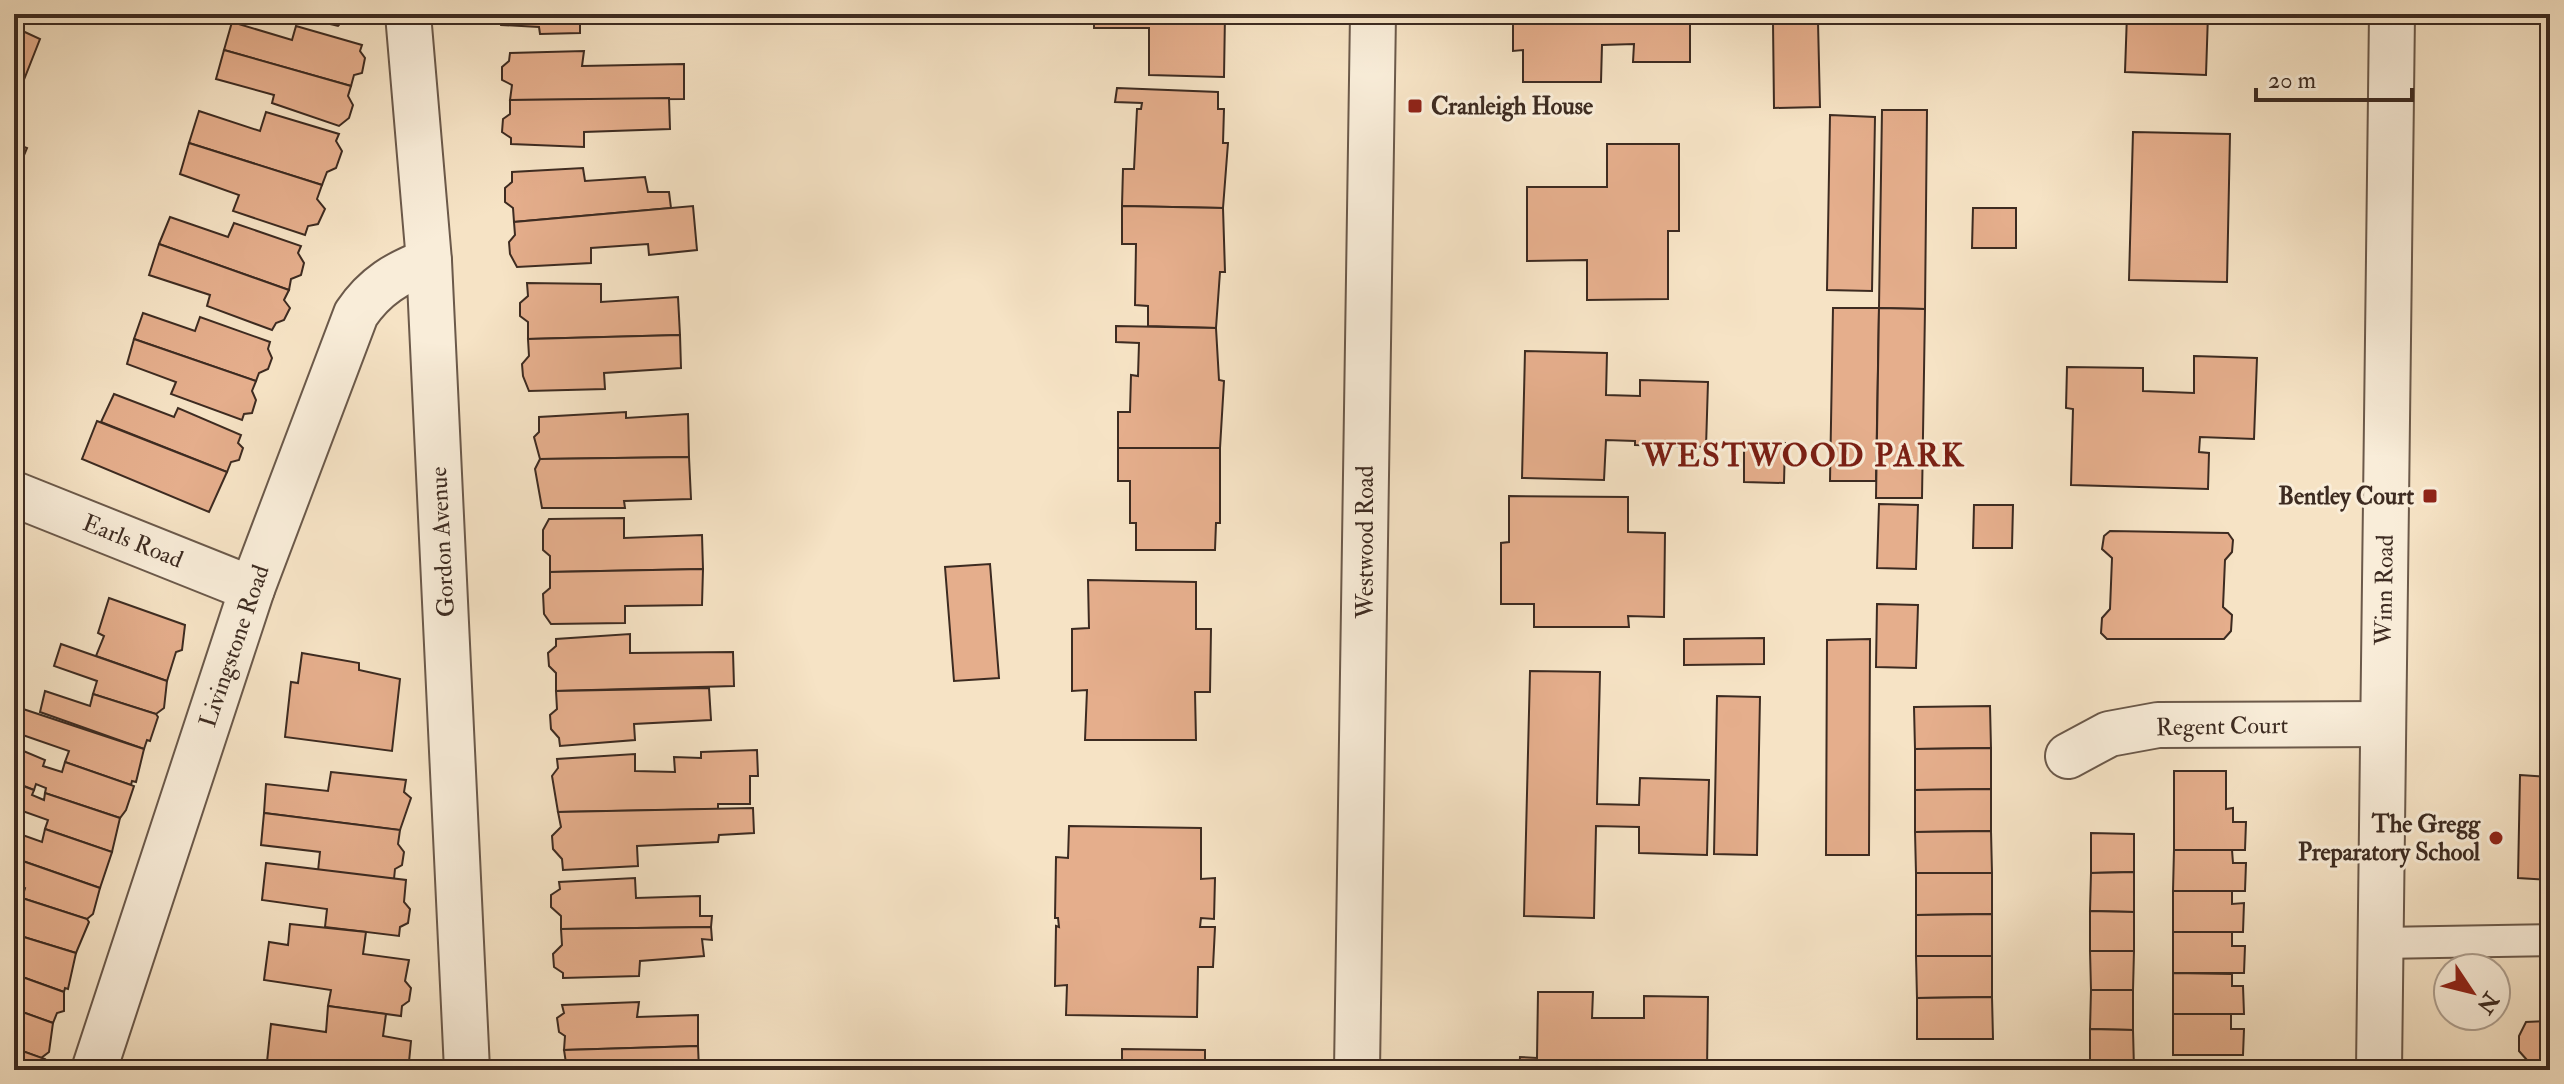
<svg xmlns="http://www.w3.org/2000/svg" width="2564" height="1084" viewBox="0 0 2564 1084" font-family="'IM FELL Double Pica',serif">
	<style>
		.building { fill: #e5ae8c; stroke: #3d2b21; stroke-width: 2 }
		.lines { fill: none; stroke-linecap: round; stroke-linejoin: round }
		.lane-casing { stroke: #6b594a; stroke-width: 34 }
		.street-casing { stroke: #6b594a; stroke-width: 48 }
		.lane { stroke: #f9edd9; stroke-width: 30 }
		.street { stroke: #f9edd9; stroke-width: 44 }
		.poi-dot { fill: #8f2418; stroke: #f9edd9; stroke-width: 3 }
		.labels { text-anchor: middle; stroke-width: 6; stroke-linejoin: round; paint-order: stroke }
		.poi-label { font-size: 24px; font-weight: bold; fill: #3d2b21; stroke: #f9edd9; text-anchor: end }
		.street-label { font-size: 24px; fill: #3d2b21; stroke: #f9edd9 }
		.district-label { font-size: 32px; font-weight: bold; letter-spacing: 2px; fill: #7a1f14; stroke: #f9edd9 }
	</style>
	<rect width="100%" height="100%" fill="#f6e3c5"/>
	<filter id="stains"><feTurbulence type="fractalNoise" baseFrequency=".0025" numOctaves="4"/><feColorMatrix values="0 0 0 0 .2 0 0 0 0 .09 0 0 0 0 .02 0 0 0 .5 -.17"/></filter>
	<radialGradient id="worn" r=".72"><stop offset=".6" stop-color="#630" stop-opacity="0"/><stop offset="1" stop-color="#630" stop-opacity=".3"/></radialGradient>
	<g class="building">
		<polygon points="288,14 349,14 338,26"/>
		<polygon points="497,14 635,14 635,18 580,18 580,33 540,34 539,27 501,25"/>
		<polygon points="1094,14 1225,14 1224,77 1149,75 1149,28 1094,28"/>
		<polygon points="1513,14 1690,14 1690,62 1633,62 1634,44 1602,45 1601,82 1523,82 1523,50 1513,51"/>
		<polygon points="2127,14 2208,14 2206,75 2125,72"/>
		<polygon points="232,22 292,40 296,26 362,45 360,51 365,58 362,73 354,75 351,86 224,50"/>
		<polygon points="1818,22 1820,107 1774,108 1773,23"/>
		<polygon points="14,27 40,39 14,105"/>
		<polygon points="224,50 351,86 348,96 353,105 349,118 339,126 272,103 274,95 216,79"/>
		<polygon points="584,51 582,66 684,64 684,99 510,100 512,85 502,80 502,67 509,61 510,53"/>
		<polygon points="1117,88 1218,92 1218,109 1224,109 1223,143 1228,143 1223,208 1122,206 1123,169 1134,169 1137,109 1141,109 1142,103 1115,102"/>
		<polygon points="669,98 670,129 584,132 584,147 511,144 511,138 502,132 503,119 510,114 510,100"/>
		<polygon points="1882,110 1927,110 1925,309 1879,308"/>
		<polygon points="199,111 260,131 266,112 339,134 336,141 342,151 336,168 327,172 322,185 189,143"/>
		<polygon points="1830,115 1875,117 1872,291 1827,290"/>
		<polygon points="2133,132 2230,134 2227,282 2129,280"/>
		<polygon points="14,143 27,148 14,179"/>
		<polygon points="189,143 322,185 317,199 325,209 318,224 308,226 305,235 233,211 239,195 180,174"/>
		<polygon points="1607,144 1679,144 1679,231 1668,231 1668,299 1587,300 1587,260 1527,261 1527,187 1607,187"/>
		<polygon points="583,168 585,181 645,177 648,192 669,192 671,208 514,222 513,208 505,202 505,188 512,182 512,172"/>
		<polygon points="2544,197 2550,197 2550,354 2542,354 2548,236 2543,236"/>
		<polygon points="693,206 697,250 649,255 648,244 591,248 591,263 517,267 510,254 509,242 515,235 514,222"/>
		<polygon points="1122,206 1223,208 1225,272 1220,272 1216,328 1148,326 1148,306 1135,305 1136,244 1122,244"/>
		<polygon points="1973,208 2016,208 2016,248 1972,248"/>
		<polygon points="170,217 228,237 234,223 301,246 298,253 304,263 301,275 291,279 289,290 159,244"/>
		<polygon points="159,244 289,290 284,300 290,308 284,320 276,323 272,330 207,306 210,295 149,275"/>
		<polygon points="527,283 601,284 601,302 678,297 680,335 528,339 528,322 520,316 520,303 528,296"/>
		<polygon points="1833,308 1879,308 1876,481 1830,481"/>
		<polygon points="1879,308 1925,309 1922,498 1876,498"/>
		<polygon points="143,313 195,331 200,317 270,342 268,349 272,358 268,369 259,373 256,381 134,339"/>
		<polygon points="1116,326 1216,328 1219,380 1224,381 1220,448 1118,448 1118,412 1130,412 1131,375 1138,376 1139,343 1116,342"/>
		<polygon points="680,335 681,368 604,373 605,389 529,391 523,376 522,364 529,356 528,339"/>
		<polygon points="134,339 256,381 252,391 256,400 252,413 244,414 242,420 171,394 176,382 127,364"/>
		<polygon points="1525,351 1607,353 1606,395 1640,396 1640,380 1708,382 1706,447 1635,445 1635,441 1606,440 1604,480 1522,478"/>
		<polygon points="2194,356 2257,358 2254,439 2200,437 2199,452 2209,453 2208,489 2071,485 2073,409 2066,408 2067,367 2143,368 2143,391 2194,393"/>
		<polygon points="114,394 174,417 178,408 241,435 238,443 243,448 239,460 231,462 227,472 101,422"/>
		<polygon points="626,412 626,418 688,414 689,457 540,459 534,437 539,432 539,417"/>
		<polygon points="97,421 227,472 209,512 82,459"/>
		<polygon points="1744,442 1785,443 1784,483 1744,482"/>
		<polygon points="1118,448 1220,448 1220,523 1216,523 1215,550 1136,550 1136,523 1130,523 1130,481 1118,481"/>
		<polygon points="689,457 691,499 624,501 625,508 542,508 535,469 540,459"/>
		<polygon points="1509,496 1628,497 1628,532 1665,533 1664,617 1628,616 1629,627 1534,627 1534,604 1501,604 1501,543 1509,542"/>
		<polygon points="1879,504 1918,505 1916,569 1877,568"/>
		<polygon points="1974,505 2013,505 2012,548 1973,548"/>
		<polygon points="624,518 624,538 702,535 703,569 550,572 550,556 543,550 543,530 549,519"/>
		<polygon points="2110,531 2228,533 2233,540 2232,552 2225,560 2223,607 2232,615 2231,631 2224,639 2107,639 2101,633 2102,618 2110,609 2112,558 2102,549 2104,536"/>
		<polygon points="990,564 999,678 954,681 945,567"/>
		<polygon points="703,569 702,605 625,606 625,623 551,624 544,614 543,594 550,588 550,572"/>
		<polygon points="1088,580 1196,582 1196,629 1211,629 1210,692 1195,692 1196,740 1085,740 1087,690 1072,691 1072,629 1089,628"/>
		<polygon points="109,598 185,625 182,650 176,652 167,681 96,656 104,636 98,633"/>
		<polygon points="1877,604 1918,605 1916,668 1876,667"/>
		<polygon points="630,634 630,653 733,652 734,686 556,691 556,673 549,666 548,653 556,646 556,639"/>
		<polygon points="1764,638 1764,664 1684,665 1684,639"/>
		<polygon points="1870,639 1869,855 1826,855 1827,640"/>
		<polygon points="61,644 167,681 164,708 156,714 93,694 97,681 54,666"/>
		<polygon points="302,653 359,663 359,670 400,679 392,751 285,737 291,682 298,683"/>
		<polygon points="1530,671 1600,672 1597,804 1639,805 1640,778 1709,780 1707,855 1639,853 1639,827 1596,826 1594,918 1524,916"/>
		<polygon points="709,688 711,720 634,724 635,740 560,746 559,738 551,729 550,715 557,709 556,691"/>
		<polygon points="45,691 90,706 93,694 156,714 158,717 150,741 147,740 144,749 40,712"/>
		<polygon points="1717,696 1760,697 1757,855 1714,854"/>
		<polygon points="1990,706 1991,748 1915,749 1914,707"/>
		<polygon points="17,707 144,749 136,782 132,781 131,785 65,762 69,751 14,732"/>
		<polygon points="14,747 45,760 43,766 62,772 65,762 134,786 126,810 120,818 45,793 46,788 36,784 34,790 14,782"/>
		<polygon points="1991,748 1991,789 1915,790 1915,749"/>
		<polygon points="757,750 758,776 750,776 750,804 718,804 718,809 558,812 552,776 558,768 557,759 635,754 635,771 675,772 674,757 701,758 701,752"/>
		<polygon points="2174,771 2226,771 2226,809 2233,808 2233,822 2246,822 2245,850 2174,850"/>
		<polygon points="331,772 406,780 404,792 411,798 400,830 264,813 266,784 328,791"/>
		<polygon points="2520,775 2550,777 2550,880 2518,878"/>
		<polygon points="15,783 34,790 32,795 44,800 45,793 120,818 112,852 45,829 48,820 14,808"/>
		<polygon points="1991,789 1991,831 1915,832 1915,790"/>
		<polygon points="753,808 754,833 719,835 718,842 637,846 638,866 563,870 562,859 553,849 552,836 561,827 558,812"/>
		<polygon points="264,813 400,830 398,844 404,852 402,865 395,869 394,879 318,871 320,852 261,845"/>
		<polygon points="1069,826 1201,828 1201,879 1215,878 1214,919 1201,918 1200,927 1215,927 1213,967 1198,967 1197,1017 1066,1015 1067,985 1055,986 1056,926 1059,927 1058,918 1055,918 1056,857 1068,858"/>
		<polygon points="45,829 112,852 100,888 14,858 14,832 42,842"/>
		<polygon points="1991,831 1992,873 1916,873 1915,832"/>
		<polygon points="2091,833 2134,834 2134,872 2091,873"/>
		<polygon points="2174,850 2232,850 2233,863 2246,863 2245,891 2173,891"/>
		<polygon points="14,858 100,888 93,914 87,919 22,898 25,888 14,884"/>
		<polygon points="266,863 406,880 404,902 410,909 408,923 400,927 399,936 325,927 327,909 262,900"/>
		<polygon points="2134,872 2134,912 2090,911 2091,873"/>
		<polygon points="1916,873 1992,873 1992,914 1916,915"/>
		<polygon points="635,878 636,898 700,896 700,916 712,916 711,927 561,929 561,916 551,907 551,895 560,889 559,882"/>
		<polygon points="2173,891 2232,891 2232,904 2244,903 2243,932 2173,932"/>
		<polygon points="22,898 87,919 89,922 76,953 14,934 14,908 19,910"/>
		<polygon points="2090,911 2134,912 2134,951 2090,951"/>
		<polygon points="1992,914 1992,956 1916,956 1916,915"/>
		<polygon points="290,924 366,932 363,954 409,960 405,981 411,988 409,1001 402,1006 401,1016 328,1006 331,990 264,980 269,942 288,945"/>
		<polygon points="711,927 712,940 702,939 704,956 640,961 639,976 563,978 563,973 554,967 553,954 562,945 561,929"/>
		<polygon points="2173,932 2232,932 2232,946 2245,946 2244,973 2173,973"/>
		<polygon points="14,934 76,953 68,989 65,988 64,992 14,974"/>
		<polygon points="2090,951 2134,951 2133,990 2091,990"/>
		<polygon points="1916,956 1992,956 1992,997 1917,998"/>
		<polygon points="2173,973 2232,974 2232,986 2243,986 2244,1014 2173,1014"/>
		<polygon points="14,974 64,992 64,1011 57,1013 53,1023 14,1009"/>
		<polygon points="2091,990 2133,990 2133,1030 2090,1029"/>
		<polygon points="1538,992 1593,992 1592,1018 1644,1018 1644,996 1708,997 1707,1070 1519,1070 1520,1057 1537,1058"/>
		<polygon points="1992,997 1993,1039 1917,1039 1917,998"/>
		<polygon points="639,1002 637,1017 698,1015 698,1046 564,1050 565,1036 559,1032 557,1018 564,1013 562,1005"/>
		<polygon points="328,1006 386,1014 383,1036 411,1041 409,1062 414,1070 329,1070 267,1062 271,1024 326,1032"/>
		<polygon points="14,1009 53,1023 49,1052 41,1058 14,1048"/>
		<polygon points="2173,1014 2231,1014 2231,1029 2244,1029 2243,1055 2173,1055"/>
		<polygon points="2550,1021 2550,1070 2517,1070 2527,1060 2519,1051 2519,1036 2526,1022"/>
		<polygon points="2090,1029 2133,1030 2134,1069 2090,1069"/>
		<polygon points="698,1046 699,1070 560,1070 566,1063 564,1050"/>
		<polygon points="14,1048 45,1059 41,1070 14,1070"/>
		<polygon points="1122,1049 1205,1050 1205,1070 1122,1070"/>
	</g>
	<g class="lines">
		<defs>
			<polyline id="lane" points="2380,943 2550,940"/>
			<g id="street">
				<polyline points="408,14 429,261 467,1070"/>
				<polyline points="14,494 252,589"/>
				<polyline points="2068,756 2109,734 2158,725 2382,724"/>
				<path d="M94 1070 252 589 356 314C375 286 397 273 429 261"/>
				<polyline points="1357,1070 1373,14"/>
				<polyline points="2379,1070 2392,14"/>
			</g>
		</defs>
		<use href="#lane" class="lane-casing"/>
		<use href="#street" class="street-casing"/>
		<use href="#lane" class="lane"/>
		<use href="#street" class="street"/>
	</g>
	<g class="poi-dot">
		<rect x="1407" y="98" width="16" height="16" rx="4"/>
		<rect x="2422" y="488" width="16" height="16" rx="4"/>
		<circle cx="2496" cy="838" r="8"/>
	</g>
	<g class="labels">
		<g class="poi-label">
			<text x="1431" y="114" text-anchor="start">Cranleigh House</text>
			<text x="2414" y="504">Bentley Court</text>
			<text x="2480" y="832">The Gregg<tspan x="2480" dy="28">Preparatory School</tspan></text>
		</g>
		<g class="street-label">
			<text transform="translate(133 541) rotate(22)" y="8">Earls Road</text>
			<text transform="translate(442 542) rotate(-93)" y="8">Gordon Avenue</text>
			<text transform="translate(1365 542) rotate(-90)" y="8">Westwood Road</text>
			<text transform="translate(2384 590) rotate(-89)" y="8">Winn Road</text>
			<text transform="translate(234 646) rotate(-71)" y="8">Livingstone Road</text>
			<text transform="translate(2222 726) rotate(-1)" y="8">Regent Court</text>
		</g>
		<g class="district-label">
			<text x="1804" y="466">WESTWOOD PARK</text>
		</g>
	</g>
	<rect width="2564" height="1084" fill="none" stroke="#f6e3c5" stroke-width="48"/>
	<rect x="16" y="16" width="2532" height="1052" fill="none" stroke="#3d2b21" stroke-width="4"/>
	<rect x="24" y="24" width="2516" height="1036" fill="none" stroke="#3d2b21" stroke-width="2"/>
	<g transform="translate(2472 992) rotate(125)"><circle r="38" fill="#f9edd9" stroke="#ae9f8f" stroke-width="2"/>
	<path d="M0-6L14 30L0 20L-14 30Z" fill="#8f2418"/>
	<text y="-12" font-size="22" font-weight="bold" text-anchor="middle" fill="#3d2b21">N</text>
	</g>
	<path d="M2256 88v12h156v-12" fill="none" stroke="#3d2b21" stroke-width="4"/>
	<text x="2268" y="88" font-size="24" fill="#3d2b21" stroke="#f9edd9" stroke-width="6" paint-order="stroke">20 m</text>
	<rect width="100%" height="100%" filter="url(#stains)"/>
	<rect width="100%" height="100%" fill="url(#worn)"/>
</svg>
